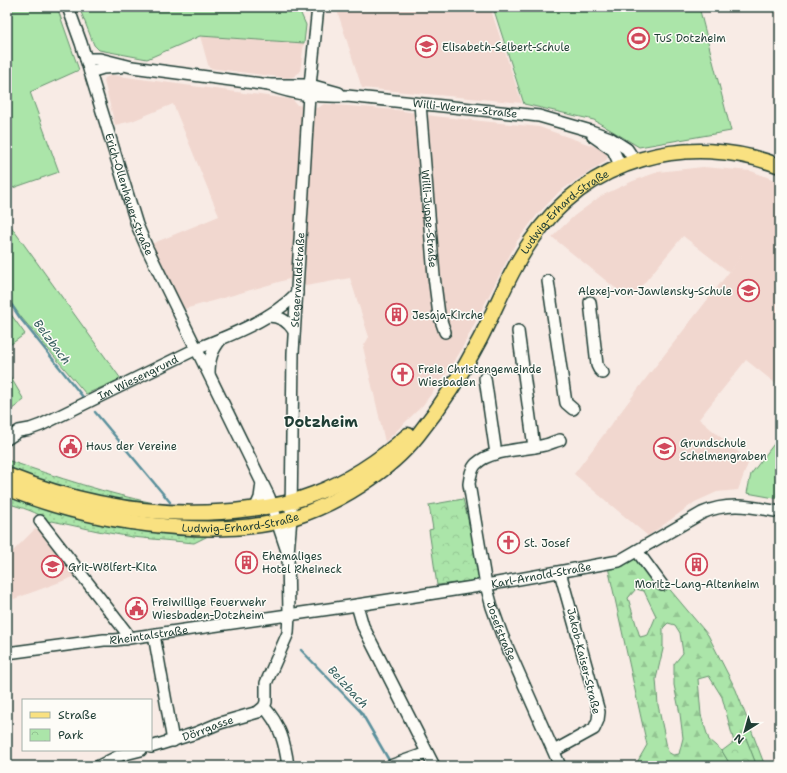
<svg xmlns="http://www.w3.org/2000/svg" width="787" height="773" viewBox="0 0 787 773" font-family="'Shantell Sans',sans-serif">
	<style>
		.built { fill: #f1d7cf }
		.grass { fill: url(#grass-dots); stroke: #65916e }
		.forest { fill: url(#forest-firs); stroke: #65916e; fill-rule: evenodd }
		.park { fill: url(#park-crowns); stroke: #65916e }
		.garden { fill: #abe5a9; stroke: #65916e }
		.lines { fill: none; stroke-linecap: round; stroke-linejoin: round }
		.stream { stroke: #5a909c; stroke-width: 2.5 }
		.minor-casing { stroke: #1f3d34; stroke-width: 14 }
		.major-casing { stroke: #1f3d34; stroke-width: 17 }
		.minor { stroke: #fdfcf7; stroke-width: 11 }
		.major { stroke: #f9e181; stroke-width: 14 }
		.labels { text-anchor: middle; stroke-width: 3; stroke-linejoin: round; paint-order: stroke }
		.poi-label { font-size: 11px; fill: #1f3d34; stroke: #fdfcf7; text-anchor: start }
		.street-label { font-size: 11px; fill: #1f3d34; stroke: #fdfcf7 }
		.water-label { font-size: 12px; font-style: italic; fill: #386060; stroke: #fdfcf7 }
		.district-label { font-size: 15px; font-weight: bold; fill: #1f3d34; stroke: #fdfcf7 }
	</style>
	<defs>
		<pattern id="grass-dots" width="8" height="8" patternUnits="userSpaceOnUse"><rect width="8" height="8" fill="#abe5a9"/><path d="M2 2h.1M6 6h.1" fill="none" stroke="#93c592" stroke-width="1.8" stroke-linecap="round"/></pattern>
		<pattern id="forest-firs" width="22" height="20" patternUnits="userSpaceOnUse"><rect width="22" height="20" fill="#abe5a9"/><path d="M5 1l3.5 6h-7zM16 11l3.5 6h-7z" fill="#93c592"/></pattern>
		<pattern id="park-crowns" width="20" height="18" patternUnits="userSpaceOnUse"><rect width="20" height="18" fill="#abe5a9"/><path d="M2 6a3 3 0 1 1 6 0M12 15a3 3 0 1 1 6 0" fill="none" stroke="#93c592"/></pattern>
	</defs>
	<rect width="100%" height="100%" fill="#f8ebe5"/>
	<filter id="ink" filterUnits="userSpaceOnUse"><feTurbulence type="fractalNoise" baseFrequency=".025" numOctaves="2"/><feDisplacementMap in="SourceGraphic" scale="8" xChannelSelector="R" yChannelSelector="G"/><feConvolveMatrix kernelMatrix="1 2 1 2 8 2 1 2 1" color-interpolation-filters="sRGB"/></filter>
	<g filter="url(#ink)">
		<g class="built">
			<polygon points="336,7 490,7 522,103 362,88"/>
			<polygon points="200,36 304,43 300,72 293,77 287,78 209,68"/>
			<polygon points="111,75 289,99 293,100 297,105 318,108 324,104 397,110 434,116 539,127 602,149 607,154 607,159 603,163 560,191 537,215 517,241 459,354 438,385 423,405 385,442 363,347 369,337 350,278 306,286 289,279 181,310 149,245 219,216 173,104 132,121 115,125 104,81 105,78"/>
			<polygon points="703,167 751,171 780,182 780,387 746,360 699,419 749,461 738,490 717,492 695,502 648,536 574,474 647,377 744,253 729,272 683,236 630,300 552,237 574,216 601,196 633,181 658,172"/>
			<polygon points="35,529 49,536 79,575 14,599 7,581 7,557"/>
		</g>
		<g class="grass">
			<path d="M7 460C57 477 107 494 159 504L163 507 85 495 7 469Z"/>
			<path d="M7 495C42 506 77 520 113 527 144 532 177 531 208 536L194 543 132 537 98 531 52 521 48 522C38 511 21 508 7 503Z"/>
		</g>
		<path class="forest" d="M640 554 708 635 736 690 765 766H748L756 764 746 739 734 742 722 697 709 676 698 679 701 715 709 740 722 751 731 766H635L647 745 608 567ZM636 589 644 591 656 616 648 635 640 637 628 598ZM668 623 675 625 680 633 683 653 674 664V685L680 714 683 738 679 754 673 755 668 752 658 705 656 679 663 649V628Z"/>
		<g class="park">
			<polygon points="463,499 483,580 437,585 429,530 433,529 429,505"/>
			<polygon points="746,738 756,764 748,766 731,766 722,751 734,742"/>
		</g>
		<g class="garden">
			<polygon points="7,7 57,7 79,70 30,92 59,172 7,190"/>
			<polygon points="79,7 298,7 306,25 304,43 200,36 147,59 99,50 94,45"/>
			<polygon points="493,7 699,7 731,131 639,147 594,120 524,104"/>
			<polygon points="7,221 121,379 86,394 21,317 7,297"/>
			<polygon points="7,309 25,334 7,347"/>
			<polygon points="7,371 24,400 7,413"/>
			<polygon points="780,436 780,499 747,493 751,474"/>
		</g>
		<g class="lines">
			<g class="stream">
				<polyline points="7,298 20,318 83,397"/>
				<polyline points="95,412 170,502"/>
				<polyline points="301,650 361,712 390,762"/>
			</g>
			<defs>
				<g id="minor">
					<path id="s1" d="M68 7 81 43 137 225 147 248 269 497 287 551"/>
					<polyline points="86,59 100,59 132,67 269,85 310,85 339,93"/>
					<polyline points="90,72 103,68 120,67"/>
					<path id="s2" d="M269 85C296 95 319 97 347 96L539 116 591 131 610 138 627 149 635 161"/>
					<path id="s3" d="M420 104 434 276 439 315 445 332"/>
					<polyline points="593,136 613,150 621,167"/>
					<polyline points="548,281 566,403 573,409"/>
					<polyline points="590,302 597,365 599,369 603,373"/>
					<path d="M268 316C280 316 288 321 294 331"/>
					<polyline points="518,331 534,447"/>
					<path d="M209 373C209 359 212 350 221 339"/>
					<polyline points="485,378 496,454"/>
					<path id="s4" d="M7 439 19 431 30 429 41 425 196 349C229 336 273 319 297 293"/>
					<path id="s5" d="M560 440C555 441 550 444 545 445 526 450 491 449 476 464 471 469 470 477 469 484L486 585 492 607 502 635 560 766"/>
					<polyline points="255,509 260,498 262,483"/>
					<polyline points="40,521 126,632 126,639"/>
					<polyline points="637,551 662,585"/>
					<polyline points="357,605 363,626 434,766"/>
					<polyline points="154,635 173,741"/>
					<path id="s6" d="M7 653 104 640H115L357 605 486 585 619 561 702 513C729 501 752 507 780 512"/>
					<path d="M264 707C280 724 285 743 288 766"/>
					<path id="s7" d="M151 747 196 733 220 723 258 712 264 707 266 702V683L288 633 289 615 288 553 291 518 293 353 309 95 318 7"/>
					<polyline points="554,751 594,729 598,720 599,712 560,572"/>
					<polyline points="99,766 121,755 141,750"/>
					<polyline points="390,766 427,753"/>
				</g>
				<g id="major">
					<path d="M7 475C84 506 167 520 250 509 271 507 294 502 314 494 348 481 381 459 408 435"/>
					<path id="s8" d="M7 488C85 521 210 542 292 518 337 504 389 472 418 435 442 405 463 372 480 339 497 306 510 271 531 241 587 158 687 131 780 166"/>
				</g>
			</defs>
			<use href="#minor" class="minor-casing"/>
			<use href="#major" class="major-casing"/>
			<use href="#minor" class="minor"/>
			<use href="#major" class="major"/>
		</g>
	</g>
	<defs>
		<symbol id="stadium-ring" viewBox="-11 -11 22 22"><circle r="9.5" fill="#fdfcf7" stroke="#d1495b" stroke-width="1.5"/><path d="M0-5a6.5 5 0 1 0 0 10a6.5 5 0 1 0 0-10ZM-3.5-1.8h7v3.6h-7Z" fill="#d1495b"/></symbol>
		<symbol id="school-ring" viewBox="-11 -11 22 22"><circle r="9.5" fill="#fdfcf7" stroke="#d1495b" stroke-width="1.5"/><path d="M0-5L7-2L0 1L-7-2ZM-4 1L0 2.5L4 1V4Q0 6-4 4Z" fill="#d1495b"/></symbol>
		<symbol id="building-ring" viewBox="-11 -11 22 22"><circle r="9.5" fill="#fdfcf7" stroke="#d1495b" stroke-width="1.5"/><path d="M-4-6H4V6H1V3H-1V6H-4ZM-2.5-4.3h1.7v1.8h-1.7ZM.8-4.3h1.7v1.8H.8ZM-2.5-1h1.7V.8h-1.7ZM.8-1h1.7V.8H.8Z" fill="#d1495b"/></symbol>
		<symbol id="church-ring" viewBox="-11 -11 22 22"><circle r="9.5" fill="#fdfcf7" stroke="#d1495b" stroke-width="1.5"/><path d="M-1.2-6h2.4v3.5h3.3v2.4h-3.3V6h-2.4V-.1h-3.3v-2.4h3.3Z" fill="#d1495b"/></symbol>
		<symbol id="civic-ring" viewBox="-11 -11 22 22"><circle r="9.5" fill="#fdfcf7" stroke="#d1495b" stroke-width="1.5"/><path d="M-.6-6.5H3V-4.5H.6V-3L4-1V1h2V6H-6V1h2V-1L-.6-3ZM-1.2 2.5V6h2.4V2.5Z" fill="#d1495b"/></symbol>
	</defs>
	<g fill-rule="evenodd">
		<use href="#stadium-ring" x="626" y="26" width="25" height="25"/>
		<use href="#school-ring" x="414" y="34" width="25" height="25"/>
		<use href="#school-ring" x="736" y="278" width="25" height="25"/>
		<use href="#building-ring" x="384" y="302" width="25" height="25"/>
		<use href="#church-ring" x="390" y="362" width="25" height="25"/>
		<use href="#civic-ring" x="58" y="434" width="25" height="25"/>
		<use href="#school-ring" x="652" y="436" width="25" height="25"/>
		<use href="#church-ring" x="496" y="530" width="25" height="25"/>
		<use href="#building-ring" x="234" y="550" width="25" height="25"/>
		<use href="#building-ring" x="684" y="552" width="25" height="25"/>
		<use href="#school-ring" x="40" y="554" width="25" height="25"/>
		<use href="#civic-ring" x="124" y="596" width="25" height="25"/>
	</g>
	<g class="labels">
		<g class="poi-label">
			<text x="654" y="42">TuS Dotzheim</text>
			<text x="442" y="51">Elisabeth-Selbert-Schule</text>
			<text x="732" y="295" text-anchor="end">Alexej-von-Jawlensky-Schule</text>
			<text x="412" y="319">Jesaja-Kirche</text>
			<text x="418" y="373">Freie Christengemeinde<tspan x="418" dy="13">Wiesbaden</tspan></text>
			<text x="680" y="447">Grundschule<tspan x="680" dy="13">Schelmengraben</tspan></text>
			<text x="86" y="450">Haus der Vereine</text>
			<text x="524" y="547">St. Josef</text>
			<text x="262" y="560">Ehemaliges<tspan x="262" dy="13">Hotel Rheineck</tspan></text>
			<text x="68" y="571">Grit-Wölfert-Kita</text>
			<text x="697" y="588" text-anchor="middle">Moritz-Lang-Altenheim</text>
			<text x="152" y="606">Freiwillige Feuerwehr<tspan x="152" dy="13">Wiesbaden-Dotzheim</tspan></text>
		</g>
		<g class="street-label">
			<text dy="4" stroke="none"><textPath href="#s2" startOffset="198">Willi-Werner-Straße</textPath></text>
			<text dy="4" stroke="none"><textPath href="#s1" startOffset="197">Erich-Ollenhauer-Straße</textPath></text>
			<text dy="4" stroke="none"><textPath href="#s8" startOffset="714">Ludwig-Erhard-Straße</textPath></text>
			<text dy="4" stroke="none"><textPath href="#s3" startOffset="115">Willi-Juppe-Straße</textPath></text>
			<text dy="4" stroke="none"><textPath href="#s7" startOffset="553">Stegerwaldstraße</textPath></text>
			<text dy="4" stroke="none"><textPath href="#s4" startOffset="145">Im Wiesengrund</textPath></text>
			<text dy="4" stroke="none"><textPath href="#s8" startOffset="239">Ludwig-Erhard-Straße</textPath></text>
			<text dy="4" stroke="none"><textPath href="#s6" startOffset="540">Karl-Arnold-Straße</textPath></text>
			<text dy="4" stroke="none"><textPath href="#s5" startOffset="261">Josefstraße</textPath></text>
			<text dy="4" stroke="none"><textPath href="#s6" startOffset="143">Rheintalstraße</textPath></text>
			<text transform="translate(584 661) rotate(76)" y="4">Jakob-Kaiser-Straße</text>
			<text dy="4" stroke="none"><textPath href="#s7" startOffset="60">Dörrgasse</textPath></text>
		</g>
		<g class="water-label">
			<text transform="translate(52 342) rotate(53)" y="4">Belzbach</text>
			<text transform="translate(348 687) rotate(47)" y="4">Belzbach</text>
		</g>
		<g class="district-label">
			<text x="321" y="427">Dotzheim</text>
		</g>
	</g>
	<rect width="787" height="773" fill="none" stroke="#fdfcf7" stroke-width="24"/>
	<rect x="12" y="12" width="763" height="749" fill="none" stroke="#1f3d34" stroke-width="1.5" filter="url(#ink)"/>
	<rect x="22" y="699" width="130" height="52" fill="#fdfcf7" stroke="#a4b0a9"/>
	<rect x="30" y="712" width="20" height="6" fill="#f9e181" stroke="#a4b0a9"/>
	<text x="58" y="719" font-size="12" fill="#1f3d34">Straße</text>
	<rect x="30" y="729" width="20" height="12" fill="url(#park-crowns)" stroke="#a4b0a9"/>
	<text x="58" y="739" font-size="12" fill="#1f3d34">Park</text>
	<g transform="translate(745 731) rotate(217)" stroke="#fdfcf7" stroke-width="3" paint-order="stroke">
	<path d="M0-3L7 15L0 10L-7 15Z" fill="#1f3d34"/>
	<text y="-6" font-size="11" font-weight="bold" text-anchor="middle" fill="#1f3d34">N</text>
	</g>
</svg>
